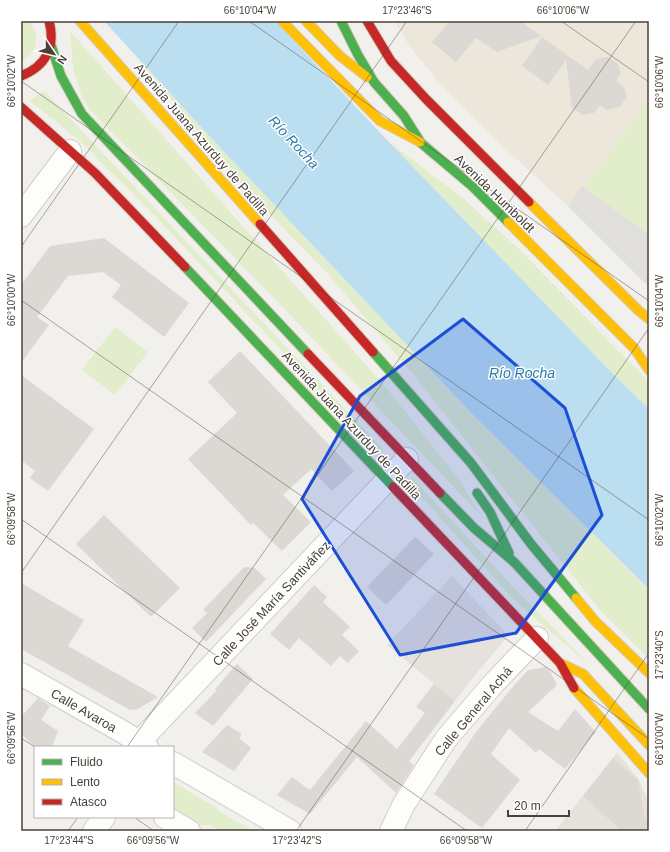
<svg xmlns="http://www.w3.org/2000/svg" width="670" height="852" viewBox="0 0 670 852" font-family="Helvetica,sans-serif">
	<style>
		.residential { fill: #e6e1d9 }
		.industrial { fill: #e5e1dd }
		.education { fill: #ede7db }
		.green { fill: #e2edcc }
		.parking { fill: #e1dfdc }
		.water { fill: #bbdef1 }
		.building { fill: #dcd9d4 }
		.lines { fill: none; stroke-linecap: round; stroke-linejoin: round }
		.street-casing { stroke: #d0cec9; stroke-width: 24 }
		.fast-casing { stroke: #d5cbb9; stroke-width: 11 }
		.slow-casing { stroke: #d5cbb9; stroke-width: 11 }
		.jam-casing { stroke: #d5cbb9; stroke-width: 11 }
		.street { stroke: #fdfdfc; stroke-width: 22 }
		.fast { stroke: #4caf50; stroke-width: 9 }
		.slow { stroke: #ffc107; stroke-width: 9 }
		.jam { stroke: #c62828; stroke-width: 9 }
		.marked { fill: #1d4ed8; fill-opacity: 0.2; stroke: #1d4ed8; stroke-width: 3; stroke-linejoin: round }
		.ticks { fill: none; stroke: #494137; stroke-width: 1; stroke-opacity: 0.45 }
		.labels { text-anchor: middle; stroke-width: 3; stroke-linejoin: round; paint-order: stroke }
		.street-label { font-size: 13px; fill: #494137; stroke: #fff }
		.water-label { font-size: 14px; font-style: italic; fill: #297aa8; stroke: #fff }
		.neatline { fill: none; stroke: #494137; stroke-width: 1.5 }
		.ticks-label { font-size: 10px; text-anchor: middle; fill: #494137 }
	</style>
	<rect width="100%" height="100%" fill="#f2f0ec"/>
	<polygon class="residential" points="617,753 638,778 649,803 649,817 638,831 556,830"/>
	<polygon class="industrial" points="452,576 506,633 504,641 475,675 455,701 387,645"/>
	<polygon class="education" points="395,21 649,21 649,100 568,206 498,142 438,81 410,47"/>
	<g class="green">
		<path d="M21 21H29C41 37 38 51 21 62Z"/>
		<polygon points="70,31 389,391 457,477 484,519 272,296 89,109 81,95 73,68"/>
		<polygon points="130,50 213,140 476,418 649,589 649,659 599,609 416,378 327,273 254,198"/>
		<polygon points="44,91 383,449 379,454 154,215 80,141 30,101"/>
		<polygon points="649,100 649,287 568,206"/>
		<polygon points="387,140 465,200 520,250 649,382 649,409 618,379"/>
		<polygon points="115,327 148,352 115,395 82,370"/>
		<polygon points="412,477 515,589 590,665 546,628 513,599 407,481"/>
		<polygon points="173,782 215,807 219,811 252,831 220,831 210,825 192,826 173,815"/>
	</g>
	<polygon class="parking" points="582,186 649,235 649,287 568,206"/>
	<polygon class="water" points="104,21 275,21 387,140 618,379 649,409 649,589 476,418 213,140"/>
	<g class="building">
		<polygon points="450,21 520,21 541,36 497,52 476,38 456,62 432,42"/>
		<polygon points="542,37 588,70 596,59 608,57 618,64 621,74 616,81 624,87 627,97 620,107 607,110 600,105 594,113 583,115 572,108 566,60 548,85 522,66"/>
		<polygon points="104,238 189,303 164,337 112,297 121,285 103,272 68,276 37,317 49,325 21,363 21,285 50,246"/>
		<polygon points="240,351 354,471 332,491 311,469 283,495 311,522 282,551 253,523 251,525 188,459 237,413 208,382"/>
		<polygon points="21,375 94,429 48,491 30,478 35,471 21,460"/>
		<polygon points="104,515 180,588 151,617 76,544"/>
		<polygon points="415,537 434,554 386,605 367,587"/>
		<polygon points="244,567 255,568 266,579 206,642 192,628 207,613 203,610"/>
		<polygon points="21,583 84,620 68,646 158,697 138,709 130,710 21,649"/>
		<polygon points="314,585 327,597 323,602 350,627 342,635 359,651 348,663 340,656 331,666 299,638 289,650 270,634"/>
		<polygon points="237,664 253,679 213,726 195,713 217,690 215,689"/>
		<polygon points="546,667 551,673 557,685 528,712 558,731 575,709 596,732 565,769 539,749 536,753 509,728 491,754 520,780 482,828 434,794 476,732 510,690 528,670"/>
		<polygon points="434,684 455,701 409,761 414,765 396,793 357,757 310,814 277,795 292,777 310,790 366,721 397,749 425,713 416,707"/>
		<polygon points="38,698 50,706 41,720 58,731 52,747 35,747 21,734 21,717"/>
		<polygon points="227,725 242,734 239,738 251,748 234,771 202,752"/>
		<polygon points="613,758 638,780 645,818 649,822 649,831 622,831 583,796"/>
	</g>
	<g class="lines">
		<defs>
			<g id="street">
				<polyline points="21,216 70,151"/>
				<polyline points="21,674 123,732 147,747"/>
				<polyline points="135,747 139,742 407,459"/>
				<polyline points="173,763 290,831"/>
				<polyline points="165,817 189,831"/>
				<polyline points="94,831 104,817"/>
				<polyline points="391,831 404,804 446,739 493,684 537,638"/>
			</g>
			<g id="fast">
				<polyline points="341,21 358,55 374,82 404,116 421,143 472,186 508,222"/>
				<polyline points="51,45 61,76 82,114 308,354"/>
				<polyline points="185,267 393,487"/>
				<polyline points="373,352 471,463 531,544 576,598"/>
				<polyline points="440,493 474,528 514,562 649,709"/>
				<polyline points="477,493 490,512 509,553"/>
			</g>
			<g id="slow">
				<polyline points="80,21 260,224"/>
				<polyline points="282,21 380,121 420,142"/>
				<polyline points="306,21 340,56 367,77"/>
				<polyline points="529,202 639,311 649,319"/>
				<polyline points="508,222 634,348 649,370"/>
				<polyline points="576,598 595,621 649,673"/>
				<polyline points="560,663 583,674 649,745"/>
				<polyline points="574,688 649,773"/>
			</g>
			<g id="jam">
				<polyline points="367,21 391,61 426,99 529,202"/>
				<path d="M21 76C46 66 56 47 49 21"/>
				<polyline points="21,107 95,173 185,267"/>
				<polyline points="260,224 373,352"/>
				<polyline points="308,354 440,493"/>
				<polyline points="393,487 560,663 574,688"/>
			</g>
		</defs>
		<use href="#street" class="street-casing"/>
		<use href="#fast" class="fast-casing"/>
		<use href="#slow" class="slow-casing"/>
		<use href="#jam" class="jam-casing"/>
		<use href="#street" class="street"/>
		<use href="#fast" class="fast"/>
		<use href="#slow" class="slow"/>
		<use href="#jam" class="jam"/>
	</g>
	<path class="marked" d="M463 319 565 408 602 515 516 633 400 655 302 499 360 396Z"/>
	<path class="ticks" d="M249 21 649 301M561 21 649 82M21 81 649 520M21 247 179 21M21 300 649 739M21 519 467 831M21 573 407 21M21 738 35 747M127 747 636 21M134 817 154 831M68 831 78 817M296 831 649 328M525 831 649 653"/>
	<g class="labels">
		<g class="street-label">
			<text transform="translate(202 139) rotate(49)" y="5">Avenida Juana Azurduy de Padilla</text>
			<text transform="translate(495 193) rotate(44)" y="5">Avenida Humboldt</text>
			<text transform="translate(352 425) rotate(47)" y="5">Avenida Juana Azurduy de Padilla</text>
			<text transform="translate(271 603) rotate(-47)" y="5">Calle José María Santiváñez</text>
			<text transform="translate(84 710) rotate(30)" y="5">Calle Avaroa</text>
			<text transform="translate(473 711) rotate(-50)" y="5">Calle General Achá</text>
		</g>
		<g class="water-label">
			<text transform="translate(294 142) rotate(47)" y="5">Río Rocha</text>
			<text x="522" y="378">Río Rocha</text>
		</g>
	</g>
	<rect width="670" height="852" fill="none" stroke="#ffffff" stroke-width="44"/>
	<rect x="34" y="746" width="140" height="72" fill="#ffffff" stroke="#b6b3af"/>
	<rect x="42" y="759" width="20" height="6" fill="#4caf50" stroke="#b6b3af"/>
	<text x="70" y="766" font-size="12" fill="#494137">Fluido</text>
	<rect x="42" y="779" width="20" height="6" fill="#ffc107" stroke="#b6b3af"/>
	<text x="70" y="786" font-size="12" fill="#494137">Lento</text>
	<rect x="42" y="799" width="20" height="6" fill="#c62828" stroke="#b6b3af"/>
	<text x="70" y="806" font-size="12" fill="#494137">Atasco</text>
	<g transform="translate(54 54) rotate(125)" stroke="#ffffff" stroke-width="3" paint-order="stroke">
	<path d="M0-3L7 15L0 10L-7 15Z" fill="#494137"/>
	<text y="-6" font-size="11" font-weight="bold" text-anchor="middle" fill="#494137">N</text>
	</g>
	<path d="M508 810v6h61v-6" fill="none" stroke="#494137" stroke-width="2"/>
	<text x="514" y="810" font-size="12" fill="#494137" stroke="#ffffff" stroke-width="3" paint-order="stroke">20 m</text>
	<rect x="22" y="22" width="626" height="808" class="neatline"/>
	<g class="ticks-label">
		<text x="250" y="14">66°10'04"W</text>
		<text x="407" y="14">17°23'46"S</text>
		<text x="563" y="14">66°10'06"W</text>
		<text transform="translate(11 81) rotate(-90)" y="4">66°10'02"W</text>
		<text transform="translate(659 82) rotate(-90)" y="4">66°10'06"W</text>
		<text transform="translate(11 300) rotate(-90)" y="4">66°10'00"W</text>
		<text transform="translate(659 301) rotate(-90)" y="4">66°10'04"W</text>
		<text transform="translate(11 519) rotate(-90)" y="4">66°09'58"W</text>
		<text transform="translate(659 520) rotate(-90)" y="4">66°10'02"W</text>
		<text transform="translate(659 655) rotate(-90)" y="4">17°23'40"S</text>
		<text transform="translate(11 738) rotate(-90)" y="4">66°09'56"W</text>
		<text transform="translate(659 739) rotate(-90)" y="4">66°10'00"W</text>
		<text x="69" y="844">17°23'44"S</text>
		<text x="153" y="844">66°09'56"W</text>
		<text x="297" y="844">17°23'42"S</text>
		<text x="466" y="844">66°09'58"W</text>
	</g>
</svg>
